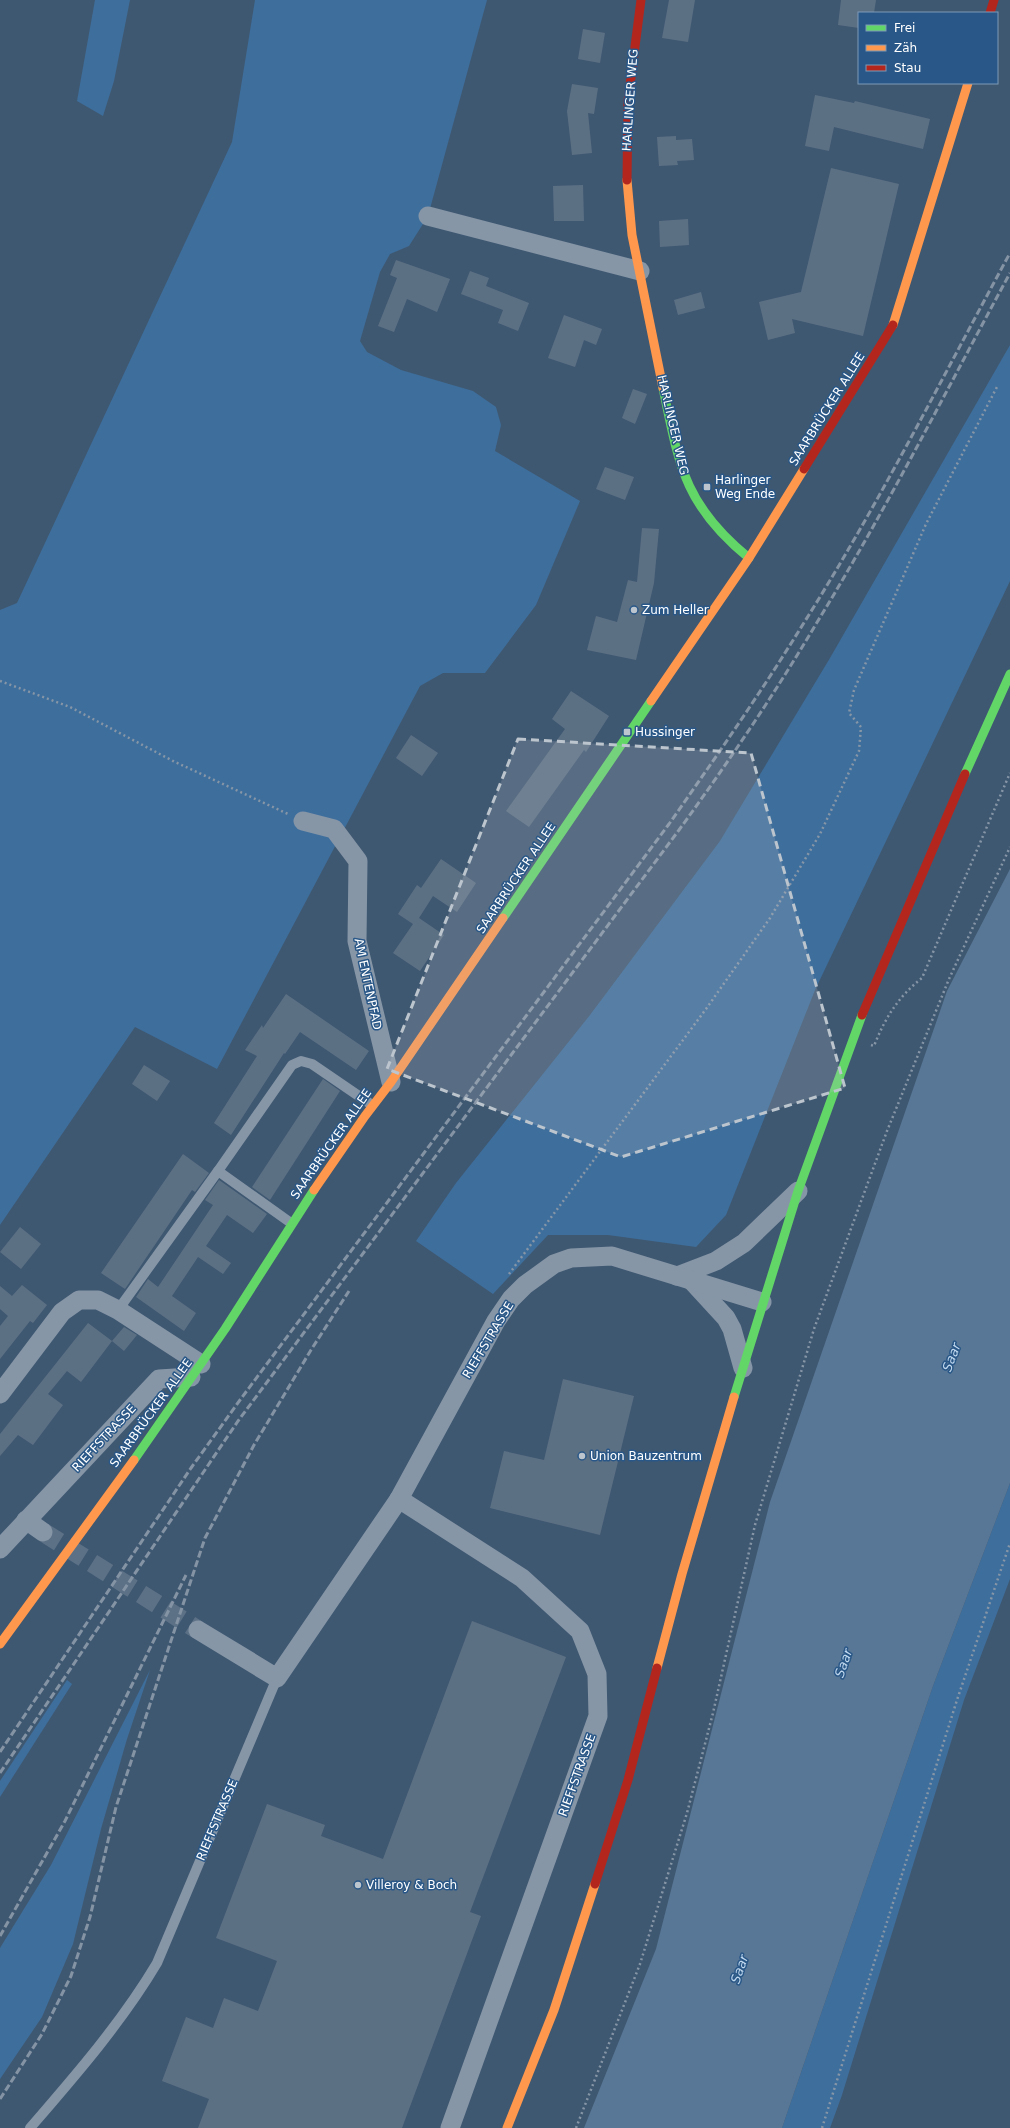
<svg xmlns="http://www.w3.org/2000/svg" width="1010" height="2128" viewBox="0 0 1010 2128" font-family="'DejaVu Sans',sans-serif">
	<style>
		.green { fill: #3e6e9c }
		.water { fill: #587796 }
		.building { fill: #5c7084 }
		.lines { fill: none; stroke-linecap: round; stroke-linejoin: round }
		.street-tunnel { stroke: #5c7186; stroke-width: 19; stroke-dasharray: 19 10; stroke-linecap: butt }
		.path { stroke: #8696a7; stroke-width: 2.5; stroke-dasharray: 2 3; stroke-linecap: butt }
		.lane { stroke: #8696a7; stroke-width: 10 }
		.street { stroke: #8696a7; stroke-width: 19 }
		.fast { stroke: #63d668; stroke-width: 9 }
		.slow { stroke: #ff974d; stroke-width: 9 }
		.jam { stroke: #b3261e; stroke-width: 9 }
		.rail { stroke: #8594a5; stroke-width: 3; stroke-dasharray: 7 3; stroke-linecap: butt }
		.marked { fill: #bcc5cd; fill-opacity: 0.2; stroke: #bcc5cd; stroke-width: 3; stroke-dasharray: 8 5; stroke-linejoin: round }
		.poi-dot { fill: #bcc5cd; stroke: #295787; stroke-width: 1.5 }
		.labels { text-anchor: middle; stroke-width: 3; stroke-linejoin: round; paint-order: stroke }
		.street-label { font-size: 12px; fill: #fff; stroke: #295787 }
		.poi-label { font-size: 12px; fill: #fff; stroke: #295787; text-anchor: start }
		.water-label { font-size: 13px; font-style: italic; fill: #c1d9ef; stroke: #295787 }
	</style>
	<rect width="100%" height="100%" fill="#3f5871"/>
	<g class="green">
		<polygon points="95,0 130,0 114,81 103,116 77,101"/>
		<polygon points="255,0 487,0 428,216 409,246 390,254 380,272 360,341 367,352 401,370 473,391 496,407 501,425 495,451 580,501 536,605 485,673 443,673 420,686 217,1069 135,1027 0,1225 0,610 17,603 232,142"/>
		<polygon points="1010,345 1010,581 815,990 726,1215 696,1247 608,1235 548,1235 493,1294 416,1241 456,1183 590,1015 720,841 830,658"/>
		<polygon points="1010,1483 1010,1579 964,1700 842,2095 830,2128 782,2128 933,1686"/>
		<polygon points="150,1670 127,1739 101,1829 73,1944 42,2017 0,2079 0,1948 51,1865"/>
		<polygon points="67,1680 72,1684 0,1797 0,1781"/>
	</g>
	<polygon class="water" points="1010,869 1010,1483 933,1686 782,2128 584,2128 656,1949 770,1502 947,991"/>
	<g class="building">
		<polygon points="669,0 695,0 688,42 662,38"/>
		<polygon points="841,0 876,0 874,13 859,13 859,28 838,25"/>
		<polygon points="583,29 605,33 600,63 578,59"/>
		<polygon points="572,84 598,88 594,114 588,113 592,153 572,155 567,111"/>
		<polygon points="815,95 854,103 855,101 930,119 923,149 834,127 829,151 805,146"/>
		<polygon points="676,136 676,140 692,139 694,160 677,161 678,165 659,166 657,137"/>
		<polygon points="831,168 899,184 863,336 792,319 795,333 768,340 759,302 801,292"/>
		<polygon points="583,185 584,221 554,221 553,186"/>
		<polygon points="688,219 689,245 660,247 659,221"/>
		<polygon points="396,260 450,279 437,312 407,299 394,332 378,326 397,278 390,275"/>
		<polygon points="470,271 489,278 486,286 529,303 518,331 498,323 503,310 461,294"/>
		<polygon points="701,292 705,308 678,315 674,300"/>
		<polygon points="564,315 602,329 596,345 584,340 575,367 548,358"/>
		<polygon points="633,389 647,394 635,424 622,418"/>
		<polygon points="605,467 634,477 625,500 596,489"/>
		<polygon points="642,528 659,529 654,583 636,660 587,650 596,616 617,622 628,580 637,582"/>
		<polygon points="571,691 609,716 586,752 584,750 529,827 506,811 565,729 552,719"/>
		<polygon points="411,735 438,753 422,776 396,758"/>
		<polygon points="441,859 476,883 457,912 433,896 419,918 444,935 420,971 393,953 413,924 398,914 417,885 421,888"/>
		<polygon points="286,994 369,1051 356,1070 300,1032 285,1054 284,1053 231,1135 214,1123 257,1056 245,1050 262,1025 263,1028"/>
		<polygon points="144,1065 170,1081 157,1101 132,1084"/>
		<polygon points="323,1079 340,1091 270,1200 252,1187"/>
		<polygon points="183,1154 209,1173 195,1192 192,1190 125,1289 101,1273"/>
		<polygon points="219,1180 267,1214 253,1233 227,1215 206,1246 231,1263 223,1274 198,1257 172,1296 196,1313 184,1331 136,1297 148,1279 158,1287 213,1205 205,1200"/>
		<polygon points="20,1227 41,1244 21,1269 0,1252"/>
		<polygon points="22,1285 47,1305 33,1323 30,1321 0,1359 0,1326 8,1316 0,1309 0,1286 12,1296"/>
		<polygon points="88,1323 112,1341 81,1382 67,1371 48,1394 63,1405 33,1445 18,1435 0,1456 0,1434"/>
		<polygon points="124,1327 137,1335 124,1351 112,1341"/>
		<polygon points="563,1379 634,1396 600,1535 490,1508 504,1451 544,1460"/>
		<polygon points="472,1621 566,1657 470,1912 481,1916 402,2128 198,2128 209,2099 162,2081 186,2017 213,2028 224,1998 258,2011 277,1961 216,1938 267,1804 325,1825 321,1836 383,1859"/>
	</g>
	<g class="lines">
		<polyline class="street-tunnel" points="43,1532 198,1630"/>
		<g class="path">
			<polyline points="0,681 70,707 173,761 288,814"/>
			<path d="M871 1045 874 1046C885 1018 898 997 922 978L1010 773"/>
			<polyline points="509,1274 706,1009 770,918 820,834 859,751 861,727 849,713 854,690 926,524 998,385"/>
			<polyline points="576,2128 640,1964 687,1813 713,1713 755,1525 814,1329 887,1131 949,979 1010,847"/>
			<polyline points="822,2128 957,1700 1010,1543"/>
		</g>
		<g class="lane">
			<polyline points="218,1171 292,1065 301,1061 312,1064 372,1105"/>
			<polyline points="118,1310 218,1171 291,1223"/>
			<path d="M30 2128C75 2076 122 2022 157 1963L277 1678"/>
		</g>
		<g class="street">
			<polyline points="428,216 640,271"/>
			<polyline points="303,821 334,829 358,861 357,941 391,1082"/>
			<polyline points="677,1276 716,1261 744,1243 798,1191"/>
			<polyline points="692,1281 726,1318 732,1329 743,1368"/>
			<polyline points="0,1394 62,1312 79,1300 98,1300 118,1310 201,1364"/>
			<polyline points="399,1499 522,1578 580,1631 597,1674 598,1716 450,2128"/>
			<polyline points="26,1520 43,1532"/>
			<polyline points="0,1549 159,1379 191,1377"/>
			<polyline points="198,1630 277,1678 399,1499 496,1321 511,1299 525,1285 554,1264 571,1258 612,1256 762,1302"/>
		</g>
		<g class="fast">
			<path d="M663 388C679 466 685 506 749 558"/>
			<polyline points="965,774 1010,674"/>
			<polyline points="503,918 651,701"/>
			<polyline points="734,1397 798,1191 862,1015"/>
			<polyline points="134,1460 225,1329 314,1190"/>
		</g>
		<g class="slow">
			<polyline points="627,180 632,235 663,388"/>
			<polyline points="893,325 968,83"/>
			<polyline points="651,701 749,558 804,469"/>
			<polyline points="314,1190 365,1116 391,1082 503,918"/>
			<polyline points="0,1644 134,1460"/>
			<polyline points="657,1668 682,1574 734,1397"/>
			<polyline points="507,2128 554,2010 595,1884"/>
		</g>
		<g class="jam">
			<polyline points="990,13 994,0"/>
			<polyline points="627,180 628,101 641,0"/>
			<polyline points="804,469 893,325"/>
			<polyline points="862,1015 965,774"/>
			<polyline points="595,1884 628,1780 657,1668"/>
		</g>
		<g class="rail">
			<path d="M0 1752 191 1468 240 1400 669 824C716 757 762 691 805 621 880 502 943 376 1010 253"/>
			<path d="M0 1773 238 1421 679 830C727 764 774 695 816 624 886 510 946 391 1010 273"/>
			<polyline points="0,1936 65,1821 186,1575"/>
			<polyline points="0,2099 42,2034 71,1976 90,1917 116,1807 205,1538 254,1445 311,1350 349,1291"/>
		</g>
	</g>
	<path class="marked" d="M518 739 751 753 845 1088 621 1157 387 1069Z"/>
	<g class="poi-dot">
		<rect x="703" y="483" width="8" height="8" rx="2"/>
		<circle cx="634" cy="610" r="4"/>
		<rect x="623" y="728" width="8" height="8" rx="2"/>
		<circle cx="582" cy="1456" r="4"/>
		<circle cx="358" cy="1885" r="4"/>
	</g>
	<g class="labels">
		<g class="street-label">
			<text transform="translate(630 100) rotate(-86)" y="4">HARLINGER WEG</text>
			<text transform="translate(827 409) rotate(-58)" y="4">SAARBRÜCKER ALLEE</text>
			<text transform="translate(673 425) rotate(77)" y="4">HARLINGER WEG</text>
			<text transform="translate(516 878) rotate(-56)" y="4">SAARBRÜCKER ALLEE</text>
			<text transform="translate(368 984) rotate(78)" y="4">AM ENTENPFAD</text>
			<text transform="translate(331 1144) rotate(-55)" y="4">SAARBRÜCKER ALLEE</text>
			<text transform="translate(488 1340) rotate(-59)" y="4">RIEFFSTRASSE</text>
			<text transform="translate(151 1413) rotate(-54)" y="4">SAARBRÜCKER ALLEE</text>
			<text transform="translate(104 1438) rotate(-47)" y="4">RIEFFSTRASSE</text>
			<text transform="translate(577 1775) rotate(-70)" y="4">RIEFFSTRASSE</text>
			<text transform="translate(217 1820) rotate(-67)" y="4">RIEFFSTRASSE</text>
		</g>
		<g class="poi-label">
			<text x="715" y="484">Harlinger<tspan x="715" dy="14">Weg Ende</tspan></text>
			<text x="642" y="614">Zum Heller</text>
			<text x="635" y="736">Hussinger</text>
			<text x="590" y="1460">Union Bauzentrum</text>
			<text x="366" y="1889">Villeroy &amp; Boch</text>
		</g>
		<g class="water-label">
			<text transform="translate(951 1357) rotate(-69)" y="5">Saar</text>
			<text transform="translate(843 1663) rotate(-71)" y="5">Saar</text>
			<text transform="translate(739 1969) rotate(-71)" y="5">Saar</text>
		</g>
	</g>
	<rect x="858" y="12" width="140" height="72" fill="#295787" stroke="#7f9ab7"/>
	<rect x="866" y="25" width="20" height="6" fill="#63d668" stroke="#7f9ab7"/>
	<text x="894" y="32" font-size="12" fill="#ffffff">Frei</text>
	<rect x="866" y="45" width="20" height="6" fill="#ff974d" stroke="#7f9ab7"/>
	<text x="894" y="52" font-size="12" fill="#ffffff">Zäh</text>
	<rect x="866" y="65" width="20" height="6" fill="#b3261e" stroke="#7f9ab7"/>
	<text x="894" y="72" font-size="12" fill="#ffffff">Stau</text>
</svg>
